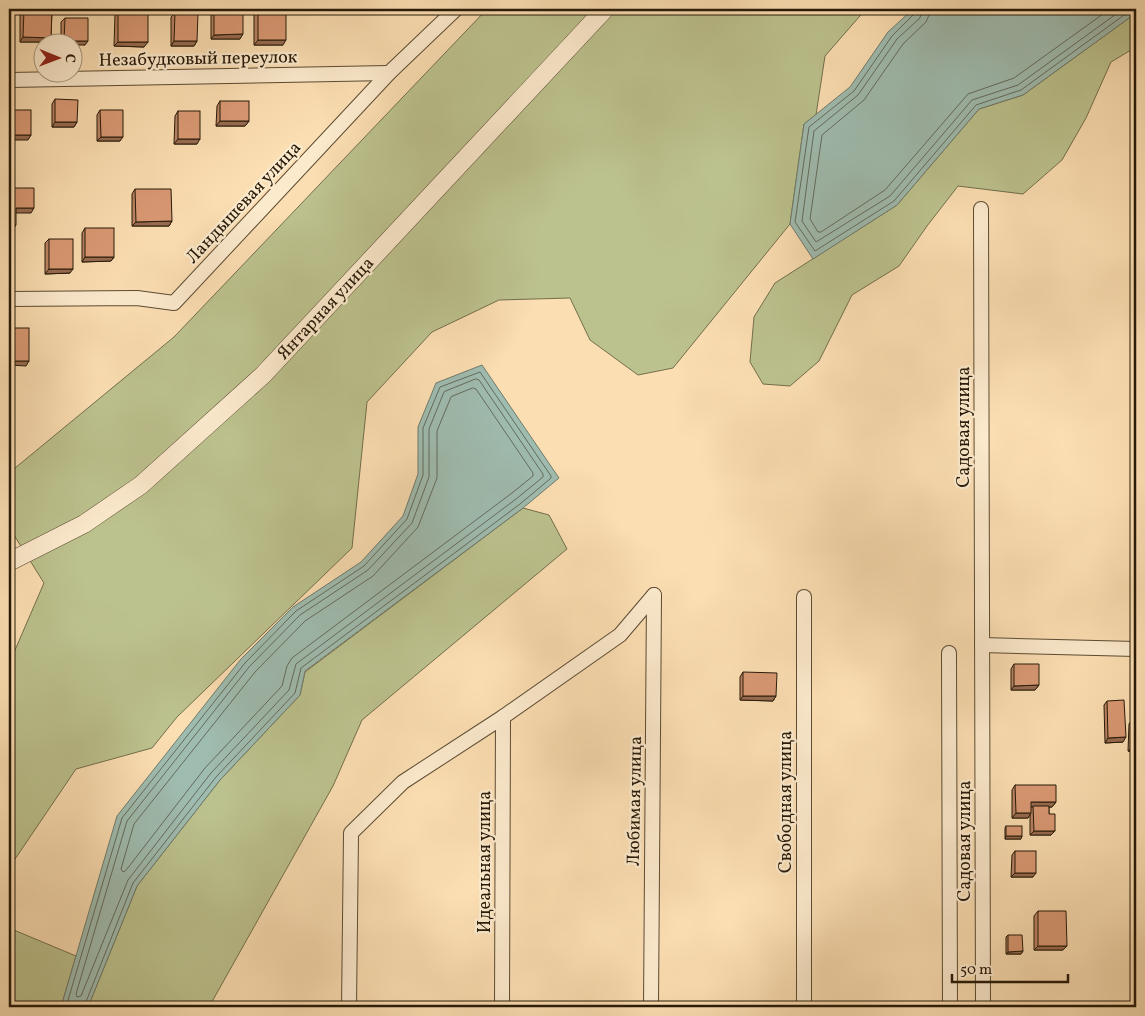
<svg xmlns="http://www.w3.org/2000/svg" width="1145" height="1016" viewBox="0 0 1145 1016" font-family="Vollkorn,serif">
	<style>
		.green { fill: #bcc28e; stroke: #726e4c }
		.water { fill: #9fbcb0; stroke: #6f7b6d }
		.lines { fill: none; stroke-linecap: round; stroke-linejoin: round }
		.shore { stroke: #636b5c; stroke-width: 1 }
		.minor-casing { stroke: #5c4b33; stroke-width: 16 }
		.tertiary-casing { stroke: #5c4b33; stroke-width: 19 }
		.minor { stroke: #fceacd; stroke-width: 14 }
		.tertiary { stroke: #fceacd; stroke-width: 18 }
		.wall { fill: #bb8464; stroke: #271a09 }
		.shaded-wall { fill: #986b51; stroke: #271a09 }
		.building { fill: #d99974; stroke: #271a09 }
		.labels { text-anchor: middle; stroke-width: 4.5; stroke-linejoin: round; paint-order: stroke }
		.street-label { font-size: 18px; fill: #271a09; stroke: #fceacd }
	</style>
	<rect width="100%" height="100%" fill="#fbdeb2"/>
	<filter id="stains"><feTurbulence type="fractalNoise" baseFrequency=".004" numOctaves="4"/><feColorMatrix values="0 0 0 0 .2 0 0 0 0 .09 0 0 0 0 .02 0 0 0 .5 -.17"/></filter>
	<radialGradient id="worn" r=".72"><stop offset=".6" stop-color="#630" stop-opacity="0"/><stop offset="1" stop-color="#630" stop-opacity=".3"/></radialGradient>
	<g class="green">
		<polygon points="487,9 866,9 825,56 816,115 804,124 790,224 673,368 638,375 590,340 570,298 499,300 432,332 367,402 352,548 177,717 152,748 76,769 9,868 9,664 44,583 9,527 9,473 174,337"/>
		<polygon points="1136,13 1136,47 1111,62 1086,118 1062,160 1023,194 958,186 927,226 899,266 852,295 819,361 790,386 763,384 750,362 754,317 775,283 897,205 979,109 1023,95"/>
		<polygon points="523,508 549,515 567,549 362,720 333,786 209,1007 88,1007 137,886 220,780 300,695 305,672"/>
		<polygon points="9,928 76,956 61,1007 9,1007"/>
	</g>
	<g class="water">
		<polygon points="913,9 1136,9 1136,13 1023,95 979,109 897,205 813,259 790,224 804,124 850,87 888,32"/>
		<polygon points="482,365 559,478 523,508 305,671 300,695 220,780 137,886 88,1007 61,1007 117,816 241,659 293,607 361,562 403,516 418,474 418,427 436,383"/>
	</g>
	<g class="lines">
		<g class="shore">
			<polyline points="916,9 914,14 892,36 854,91 809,127 795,222 815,251 894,201 976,105 1021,90 1131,10 1136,9"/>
			<polyline points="922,9 920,18 897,39 858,95 814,131 802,221 816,242 890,196 972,100 1018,85 1123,9"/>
			<polyline points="930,9 929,15 926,22 903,44 864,100 822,135 810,219 818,232 821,232 885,190 968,94 1014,78 1110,9"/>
			<polygon points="476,379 479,380 543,474 543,477 516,499 296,664 289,690 211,773 128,880 81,996 77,997 76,994 127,821 249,667 300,615 368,570 412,523 429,477 429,429 444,392"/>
			<polygon points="473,388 476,389 533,473 533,476 512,493 292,658 287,666 282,686 205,768 127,869 124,872 122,871 121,869 134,824 255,672 305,621 373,576 418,527 437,478 437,431 451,397"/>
			<polyline points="66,1007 122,818 245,663 296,611 364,566 407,519 423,475 423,428 440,387 480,372 551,476 551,478 520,504 301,668 295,693 216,777 133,883 84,1007"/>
		</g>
		<defs>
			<g id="minor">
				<polyline points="9,80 389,73"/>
				<polyline points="981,209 983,1007"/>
				<polyline points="9,299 137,298 174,303 389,73 456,9"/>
				<polyline points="804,597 804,1007"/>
				<polyline points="982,645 1136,649"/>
				<polyline points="949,653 950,1007"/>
				<polyline points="349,1007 351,833 403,782 503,717 620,635 654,595"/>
				<polyline points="502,1007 503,717"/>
				<polyline points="651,1007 654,595"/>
			</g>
			<polyline id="tertiary" points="9,562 84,524 141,485 263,375 605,9"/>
		</defs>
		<use href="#minor" class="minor-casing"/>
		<use href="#tertiary" class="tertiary-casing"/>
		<use href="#minor" class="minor"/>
		<use href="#tertiary" class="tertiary"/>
	</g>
	<g class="wall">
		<polygon points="22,9 52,9 51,38 48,42 20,42 20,11"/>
		<polygon points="212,9 243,9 240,39 211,39 211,10"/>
		<polygon points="118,10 144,47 114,46 115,14"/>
		<polygon points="258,11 283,45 254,45 254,15"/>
		<polygon points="175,13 197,41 194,46 171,46 171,17"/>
		<polygon points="65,18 85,45 72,42 61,42 61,22"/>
		<polygon points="55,99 77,122 74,127 52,127 52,104"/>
		<polygon points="220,101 249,121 245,126 216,126 217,106"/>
		<polygon points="100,110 120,141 97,141 97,115"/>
		<polygon points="178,111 197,144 174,144 175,116"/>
		<polygon points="135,189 172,221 169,226 132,226 132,194"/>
		<polygon points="85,228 114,257 111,261 82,262 82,233"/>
		<polygon points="49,239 70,273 45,274 45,243"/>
		<polygon points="1014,664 1039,685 1035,690 1011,690 1011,669"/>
		<polygon points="743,672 776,696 773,701 740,700 740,677"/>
		<polygon points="1107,701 1123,742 1105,743 1104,705"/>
		<polygon points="1132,719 1136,719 1136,752 1128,751 1129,724"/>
		<polygon points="1015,785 1056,802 1052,807 1049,807 1049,814 1055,831 1051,835 1030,835 1030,814 1028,818 1012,818 1012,790"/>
		<polygon points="1006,826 1021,839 1005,839 1005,828"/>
		<polygon points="1015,851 1033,877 1011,877 1012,855"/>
		<polygon points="1038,911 1067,946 1063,950 1034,950 1034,916"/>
		<polygon points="1008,935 1023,951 1021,954 1006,954 1006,937"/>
	</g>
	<g class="shaded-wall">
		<polygon points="243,34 240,39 211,39 214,35"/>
		<polygon points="23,37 51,38 48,42 20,42"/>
		<polygon points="258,40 286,40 283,45 254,45"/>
		<polygon points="64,41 88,41 85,45 72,45 72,42 63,42"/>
		<polygon points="174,41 197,41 194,46 171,46"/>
		<polygon points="118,42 148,42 144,47 114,46"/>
		<polygon points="220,121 249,121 245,126 216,126"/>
		<polygon points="55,122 77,122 74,127 52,127"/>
		<polygon points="9,135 31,135 28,140 9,140"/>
		<polygon points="101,137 123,137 120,141 97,141"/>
		<polygon points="178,139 200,139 197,144 174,144"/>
		<polygon points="16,208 34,208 31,213 13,213"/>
		<polygon points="172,221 169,226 132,226 136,222"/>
		<polygon points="9,225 16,225 13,229 9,229"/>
		<polygon points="85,257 114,257 111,261 82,262"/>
		<polygon points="49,269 73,269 70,273 45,274"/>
		<polygon points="9,361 29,361 26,366 9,365"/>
		<polygon points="1039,685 1035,690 1011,690 1014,686"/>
		<polygon points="743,696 776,696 773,701 740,700"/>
		<polygon points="1126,737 1123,742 1105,743 1108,738"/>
		<polygon points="1132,747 1136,747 1136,752 1128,751"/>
		<polygon points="1031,802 1056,802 1052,807 1027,807"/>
		<polygon points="1016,813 1031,813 1028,818 1012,818"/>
		<polygon points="1034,831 1055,831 1051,835 1030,835"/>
		<polygon points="1006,836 1022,836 1021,839 1005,839"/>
		<polygon points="1015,873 1036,873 1033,877 1011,877"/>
		<polygon points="1038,946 1067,946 1063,950 1034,950"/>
		<polygon points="1023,951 1021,954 1006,954 1008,952"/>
	</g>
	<g class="building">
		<polygon points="24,9 52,9 51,38 23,37"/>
		<polygon points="214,9 243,9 243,34 214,35"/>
		<rect x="118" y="10" width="30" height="32"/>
		<polygon points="286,10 286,40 258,40 258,11"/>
		<polygon points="175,13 198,13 197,41 174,41"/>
		<polygon points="65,18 88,18 88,41 64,41"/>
		<polygon points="55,99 78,100 77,122 55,122"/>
		<rect x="220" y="101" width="29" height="20"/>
		<rect x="9" y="110" width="22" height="25"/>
		<polygon points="100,110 123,110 123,137 101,137"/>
		<rect x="178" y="111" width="22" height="28"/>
		<polygon points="9,188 34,188 34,208 16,208 16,225 9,225"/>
		<polygon points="135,189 171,189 172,221 136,222"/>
		<rect x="85" y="228" width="29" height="29"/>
		<rect x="49" y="239" width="24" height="30"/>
		<rect x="9" y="328" width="20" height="33"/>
		<polygon points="1014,664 1039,664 1039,685 1014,686"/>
		<polygon points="743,672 777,673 776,696 743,696"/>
		<polygon points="1124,700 1126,737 1108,738 1107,701"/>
		<rect x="1132" y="719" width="4" height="28"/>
		<polygon points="1015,785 1056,785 1056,802 1031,802 1031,813 1016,813"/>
		<polygon points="1033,806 1049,806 1049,814 1055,814 1055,831 1034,831"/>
		<rect x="1006" y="826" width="16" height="10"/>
		<rect x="1015" y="851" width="21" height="22"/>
		<polygon points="1038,911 1066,911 1067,946 1038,946"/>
		<polygon points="1008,935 1022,935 1023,951 1008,952"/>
	</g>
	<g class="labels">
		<g class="street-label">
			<text transform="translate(198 58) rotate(-1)" y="6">Незабудковый переулок</text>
			<text transform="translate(243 202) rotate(-47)" y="6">Ландышевая улица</text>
			<text transform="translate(325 308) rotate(-47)" y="6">Янтарная улица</text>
			<text transform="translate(963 427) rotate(-90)" y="6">Садовая улица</text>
			<text transform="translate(634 801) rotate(-89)" y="6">Любимая улица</text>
			<text transform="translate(785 802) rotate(-90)" y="6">Свободная улица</text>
			<text transform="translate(964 841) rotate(-90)" y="6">Садовая улица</text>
			<text transform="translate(484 862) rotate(-90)" y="6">Идеальная улица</text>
		</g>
	</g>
	<rect width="1145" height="1016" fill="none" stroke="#fbdeb2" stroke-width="30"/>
	<rect x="10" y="10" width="1125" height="996" fill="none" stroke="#271a09" stroke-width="2.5"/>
	<rect x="15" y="15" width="1115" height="986" fill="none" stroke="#271a09"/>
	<g transform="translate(58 58) rotate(91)"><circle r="24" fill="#fceacd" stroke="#a7977f"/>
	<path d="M0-4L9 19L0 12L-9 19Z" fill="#8f2418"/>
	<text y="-8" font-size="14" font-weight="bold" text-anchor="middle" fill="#271a09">С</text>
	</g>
	<path d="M952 974v8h116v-8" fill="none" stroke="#271a09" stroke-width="2.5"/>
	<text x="960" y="974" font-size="15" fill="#271a09" stroke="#fceacd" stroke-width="4" paint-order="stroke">50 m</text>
	<rect width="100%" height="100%" filter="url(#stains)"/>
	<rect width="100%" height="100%" fill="url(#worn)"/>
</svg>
